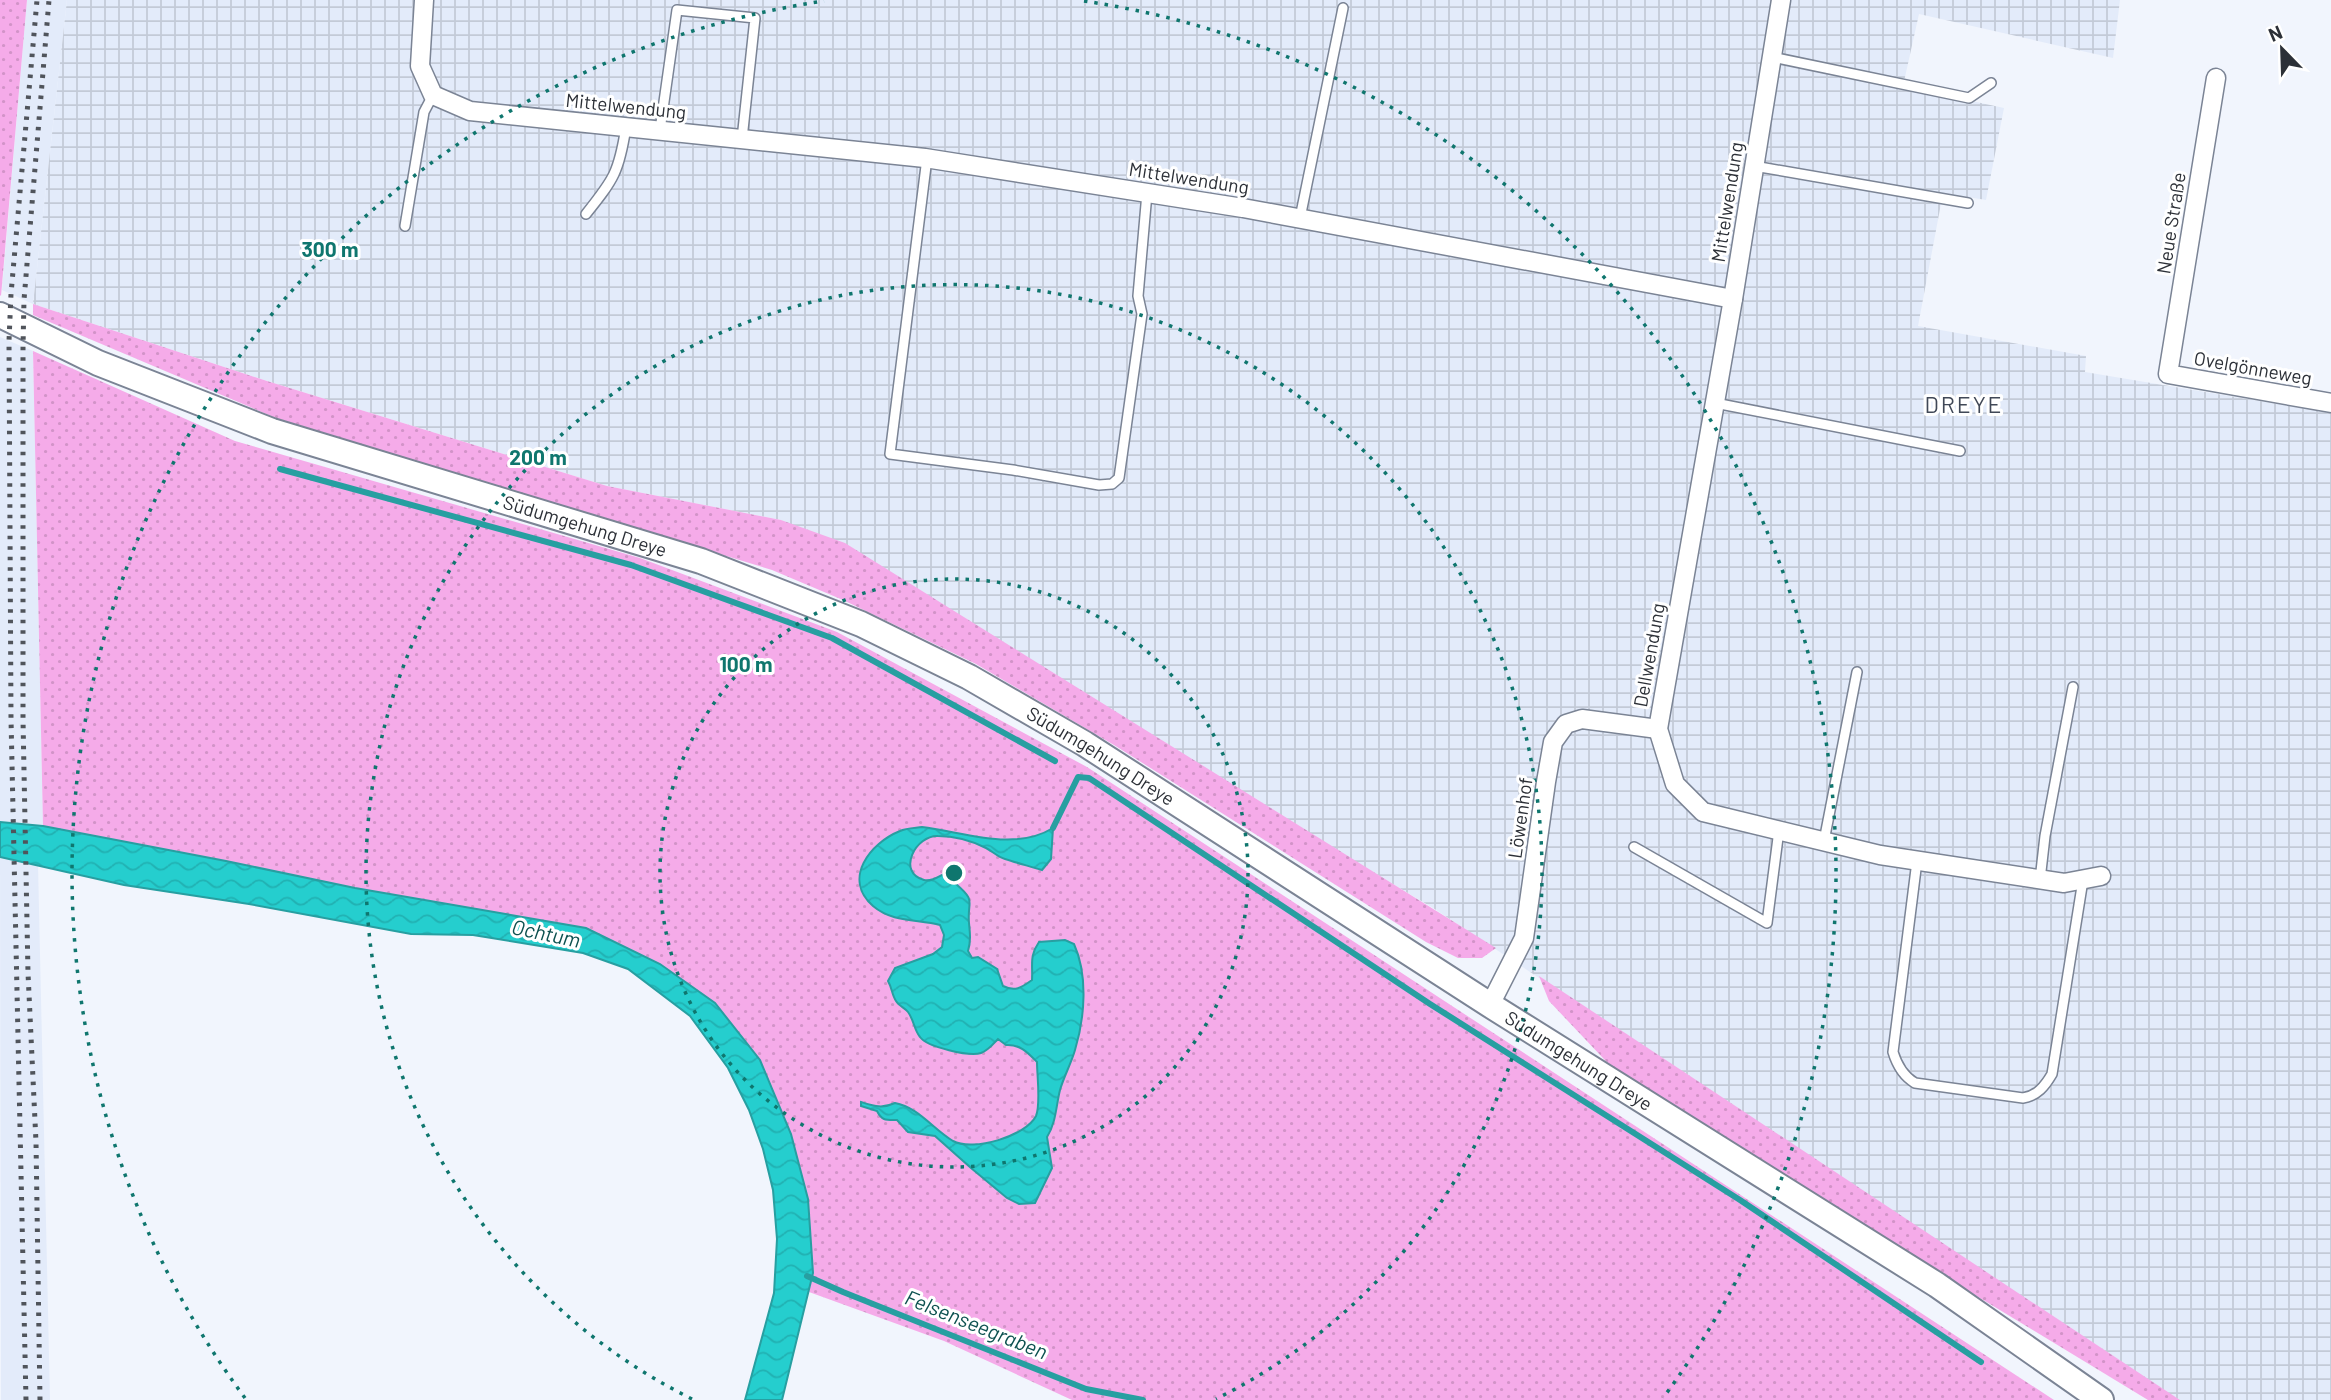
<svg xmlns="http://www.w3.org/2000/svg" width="2331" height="1400" viewBox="0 0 2331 1400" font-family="Barlow,sans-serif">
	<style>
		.built { fill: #e3ebfa }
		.industrial { fill: url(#industrial-grid) }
		.green { fill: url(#green-dots) }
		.water { fill: url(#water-waves); stroke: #279fa1; stroke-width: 2 }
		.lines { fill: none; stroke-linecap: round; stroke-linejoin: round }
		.stream { stroke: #279fa1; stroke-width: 6 }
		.lane-casing { stroke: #7b8495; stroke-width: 12 }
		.street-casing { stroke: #7b8495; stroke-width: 21 }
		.secondary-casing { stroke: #7b8495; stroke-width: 28 }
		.lane { stroke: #fff; stroke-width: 9 }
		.street { stroke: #fff; stroke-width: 18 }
		.secondary { stroke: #fff; stroke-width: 24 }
		.rail { stroke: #50545b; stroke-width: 5; stroke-dasharray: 3.5 7; stroke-linecap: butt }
		.ring { fill: none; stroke: #0f766e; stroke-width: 3.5; stroke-dasharray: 3.5 7 }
		.labels { text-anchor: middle; stroke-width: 6; stroke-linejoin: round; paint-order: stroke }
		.street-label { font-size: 19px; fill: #2c3037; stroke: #fff }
		.water-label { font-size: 21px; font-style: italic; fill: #0d5150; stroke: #fff }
		.quarter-label { font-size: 23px; letter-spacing: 2px; fill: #404857; stroke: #fff }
		.centre { fill: #0f766e; stroke: #fff; stroke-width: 3.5 }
		.ring-label { font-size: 21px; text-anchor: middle; font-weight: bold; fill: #0f766e; stroke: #fff; stroke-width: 6; stroke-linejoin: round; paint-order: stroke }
	</style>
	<defs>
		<pattern id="industrial-grid" width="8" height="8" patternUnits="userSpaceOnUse" patternTransform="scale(1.75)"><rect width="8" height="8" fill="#e3ebfa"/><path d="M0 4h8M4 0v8" fill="none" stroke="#c3cad7"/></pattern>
		<pattern id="green-dots" width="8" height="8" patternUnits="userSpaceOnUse" patternTransform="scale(1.75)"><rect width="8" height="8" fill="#f5abe9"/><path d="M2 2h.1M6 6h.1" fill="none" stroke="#d293c8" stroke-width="1.8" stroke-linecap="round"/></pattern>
		<pattern id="water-waves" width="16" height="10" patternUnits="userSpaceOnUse" patternTransform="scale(1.75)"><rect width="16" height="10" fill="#25cece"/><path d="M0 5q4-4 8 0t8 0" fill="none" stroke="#21b1b2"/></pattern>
	</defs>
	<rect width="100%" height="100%" fill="#f1f5fd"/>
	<g class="built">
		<polygon points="27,0 67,0 33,304 2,290"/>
		<polygon points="0,337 33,351 43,826 0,822"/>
		<polygon points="0,857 38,864 50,1400 1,1400"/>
	</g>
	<polygon class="industrial" points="67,0 2120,0 2113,58 1919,14 1903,86 2004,108 1986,200 1943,193 1918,326 2086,356 2085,372 2331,413 2331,1400 2179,1400 1433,908 781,520 607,486 267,381 33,304"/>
	<g class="green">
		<polygon points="0,0 27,0 1,296 0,295"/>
		<polygon points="33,304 267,381 607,486 781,520 845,543 1496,948 1482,958 1458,958 1426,942 1114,745 976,664 843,600 772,570 276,418 33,315"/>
		<polygon points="33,351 235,441 640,558 837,632 1087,767 2054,1400 1072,1400 944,1341 809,1292 813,1273 808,1199 791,1134 760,1060 715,1003 660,964 355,888 226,861 43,826"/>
		<polygon points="1539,976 2180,1400 2148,1400 1769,1170 1620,1076 1549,1001"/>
	</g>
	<g class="water">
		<polygon points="0,822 43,826 226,861 355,888 586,928 660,964 715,1003 760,1060 791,1134 808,1199 813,1273 782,1400 745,1400 774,1293 777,1239 773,1190 763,1149 749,1110 728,1068 690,1016 628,969 583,953 473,935 411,934 249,904 124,885 0,857"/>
		<path d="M922 827C964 832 1014 852 1053 828L1051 859 1042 870C1029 866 1017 863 1005 859 998 857 992 851 986 848 972 841 954 836 938 836 916 835 896 872 924 880 931 882 938 877 944 874 952 876 951 879 956 884 977 902 967 900 969 923 970 933 971 941 968 951L972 958 978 957 997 969 1003 986C1015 992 1021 988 1032 980 1033 965 1029 956 1039 942L1065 940 1074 944C1088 975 1085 1017 1075 1050 1071 1064 1064 1076 1060 1090 1056 1106 1056 1123 1047 1137L1052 1168 1035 1203 1019 1204 1007 1198 971 1168 935 1136 908 1132 897 1120C886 1120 882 1121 877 1111L861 1106V1102C874 1106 882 1109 895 1103 918 1107 933 1129 953 1141 973 1152 1026 1136 1036 1116 1041 1104 1037 1076 1037 1062 1028 1053 1020 1044 1006 1045L998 1039C993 1044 989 1050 981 1053 970 1057 927 1047 920 1037 914 1030 914 1020 908 1012 905 1008 899 1006 896 1001 892 995 892 988 888 981L895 968 933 954 942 947 944 935 940 925C918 919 893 923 873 906 842 879 870 843 900 831 906 828 915 828 922 827Z"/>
	</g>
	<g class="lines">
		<g class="stream">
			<polyline points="280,469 631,565 832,638 1055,761"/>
			<polyline points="1053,828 1078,777 1089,778 1430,1004 1740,1200 1981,1362"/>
			<polyline points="807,1276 843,1292 1086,1389 1143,1400"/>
		</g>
		<defs>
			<g id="lane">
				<polyline points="1772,57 1969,98 1991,83"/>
				<polyline points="660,130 677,10 755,18 742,139"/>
				<polyline points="927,158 890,454 1013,470 1099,485 1112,484 1119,478 1142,314 1138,296 1147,193"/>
				<polyline points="1754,166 1968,203"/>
				<path d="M586 214C614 179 619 172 626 127"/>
				<polyline points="1300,218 1343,8"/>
				<polyline points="405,226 424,112 433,95"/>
				<polyline points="1715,403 1960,451"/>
				<polyline points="1824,841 1857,672"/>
				<polyline points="1634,847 1767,923 1779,830"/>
				<path d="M1917 861 1893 1052C1897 1065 1903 1076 1915 1083L2023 1098C2037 1096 2045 1086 2052 1074L2083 880"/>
				<polyline points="2040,880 2045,836 2073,687"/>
			</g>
			<g id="street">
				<polyline points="424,0 420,66 433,95 470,111 925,158 1243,208 1733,299"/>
				<polyline points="1781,0 1733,299 1658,729 1675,784 1703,812 1880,855 2064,883 2101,876"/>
				<polyline points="2216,78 2168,374 2331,403"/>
				<polyline points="1490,1005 1524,938 1546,782 1553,742 1566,724 1582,719 1658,729"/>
			</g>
			<g id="secondary">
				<path id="s1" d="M0 315 98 363 272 431 701 561 861 624 969 677 1085 744 1490 1005 1937 1285 2101 1400"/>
			</g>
		</defs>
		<use href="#lane" class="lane-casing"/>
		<use href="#street" class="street-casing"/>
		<use href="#secondary" class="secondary-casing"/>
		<use href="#lane" class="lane"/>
		<use href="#street" class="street"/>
		<use href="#secondary" class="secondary"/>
		<g class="rail">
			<polyline points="26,1400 11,719 9,341 11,294 37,0"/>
			<polyline points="40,1400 36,1142 28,973 23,720 23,347 24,300 49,0"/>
		</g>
	</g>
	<g class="ring">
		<circle cx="954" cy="873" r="294"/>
		<path d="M692 1399A588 588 0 1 1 1216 1399"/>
		<path d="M245 1398A882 882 0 0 1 824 1M1084 1A882 882 0 0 1 1663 1398"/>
	</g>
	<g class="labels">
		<g class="street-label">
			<text transform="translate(626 106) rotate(6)" y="7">Mittelwendung</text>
			<text transform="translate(1189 178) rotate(9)" y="7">Mittelwendung</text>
			<text transform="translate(1727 202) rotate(-81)" y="7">Mittelwendung</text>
			<text transform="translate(2171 223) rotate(-81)" y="7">Neue Straße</text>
			<text transform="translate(2253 368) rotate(10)" y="7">Ovelgönneweg</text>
			<text dy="7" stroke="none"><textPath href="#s1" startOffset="623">Südumgehung Dreye</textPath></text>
			<text transform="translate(1649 655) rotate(-80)" y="7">Dellwendung</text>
			<text dy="7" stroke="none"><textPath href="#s1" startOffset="1190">Südumgehung Dreye</textPath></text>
			<text transform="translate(1520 818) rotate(-82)" y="7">Löwenhof</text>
			<text dy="7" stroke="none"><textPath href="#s1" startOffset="1757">Südumgehung Dreye</textPath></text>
		</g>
		<g class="water-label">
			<text transform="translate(546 934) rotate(12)" y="7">Ochtum</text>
			<text transform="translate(976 1325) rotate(22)" y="7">Felsenseegraben</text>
		</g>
		<g class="quarter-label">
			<text x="1964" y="413">DREYE</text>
		</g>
	</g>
	<circle cx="954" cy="873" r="10" class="centre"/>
	<g class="ring-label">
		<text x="330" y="257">300 m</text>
		<text x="538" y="465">200 m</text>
		<text x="746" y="672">100 m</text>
	</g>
	<g transform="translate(2282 49) rotate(337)" stroke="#ffffff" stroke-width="5" paint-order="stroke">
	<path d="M0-5L12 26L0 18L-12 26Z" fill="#2c3037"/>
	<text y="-10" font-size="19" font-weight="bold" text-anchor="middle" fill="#2c3037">N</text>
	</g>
</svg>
